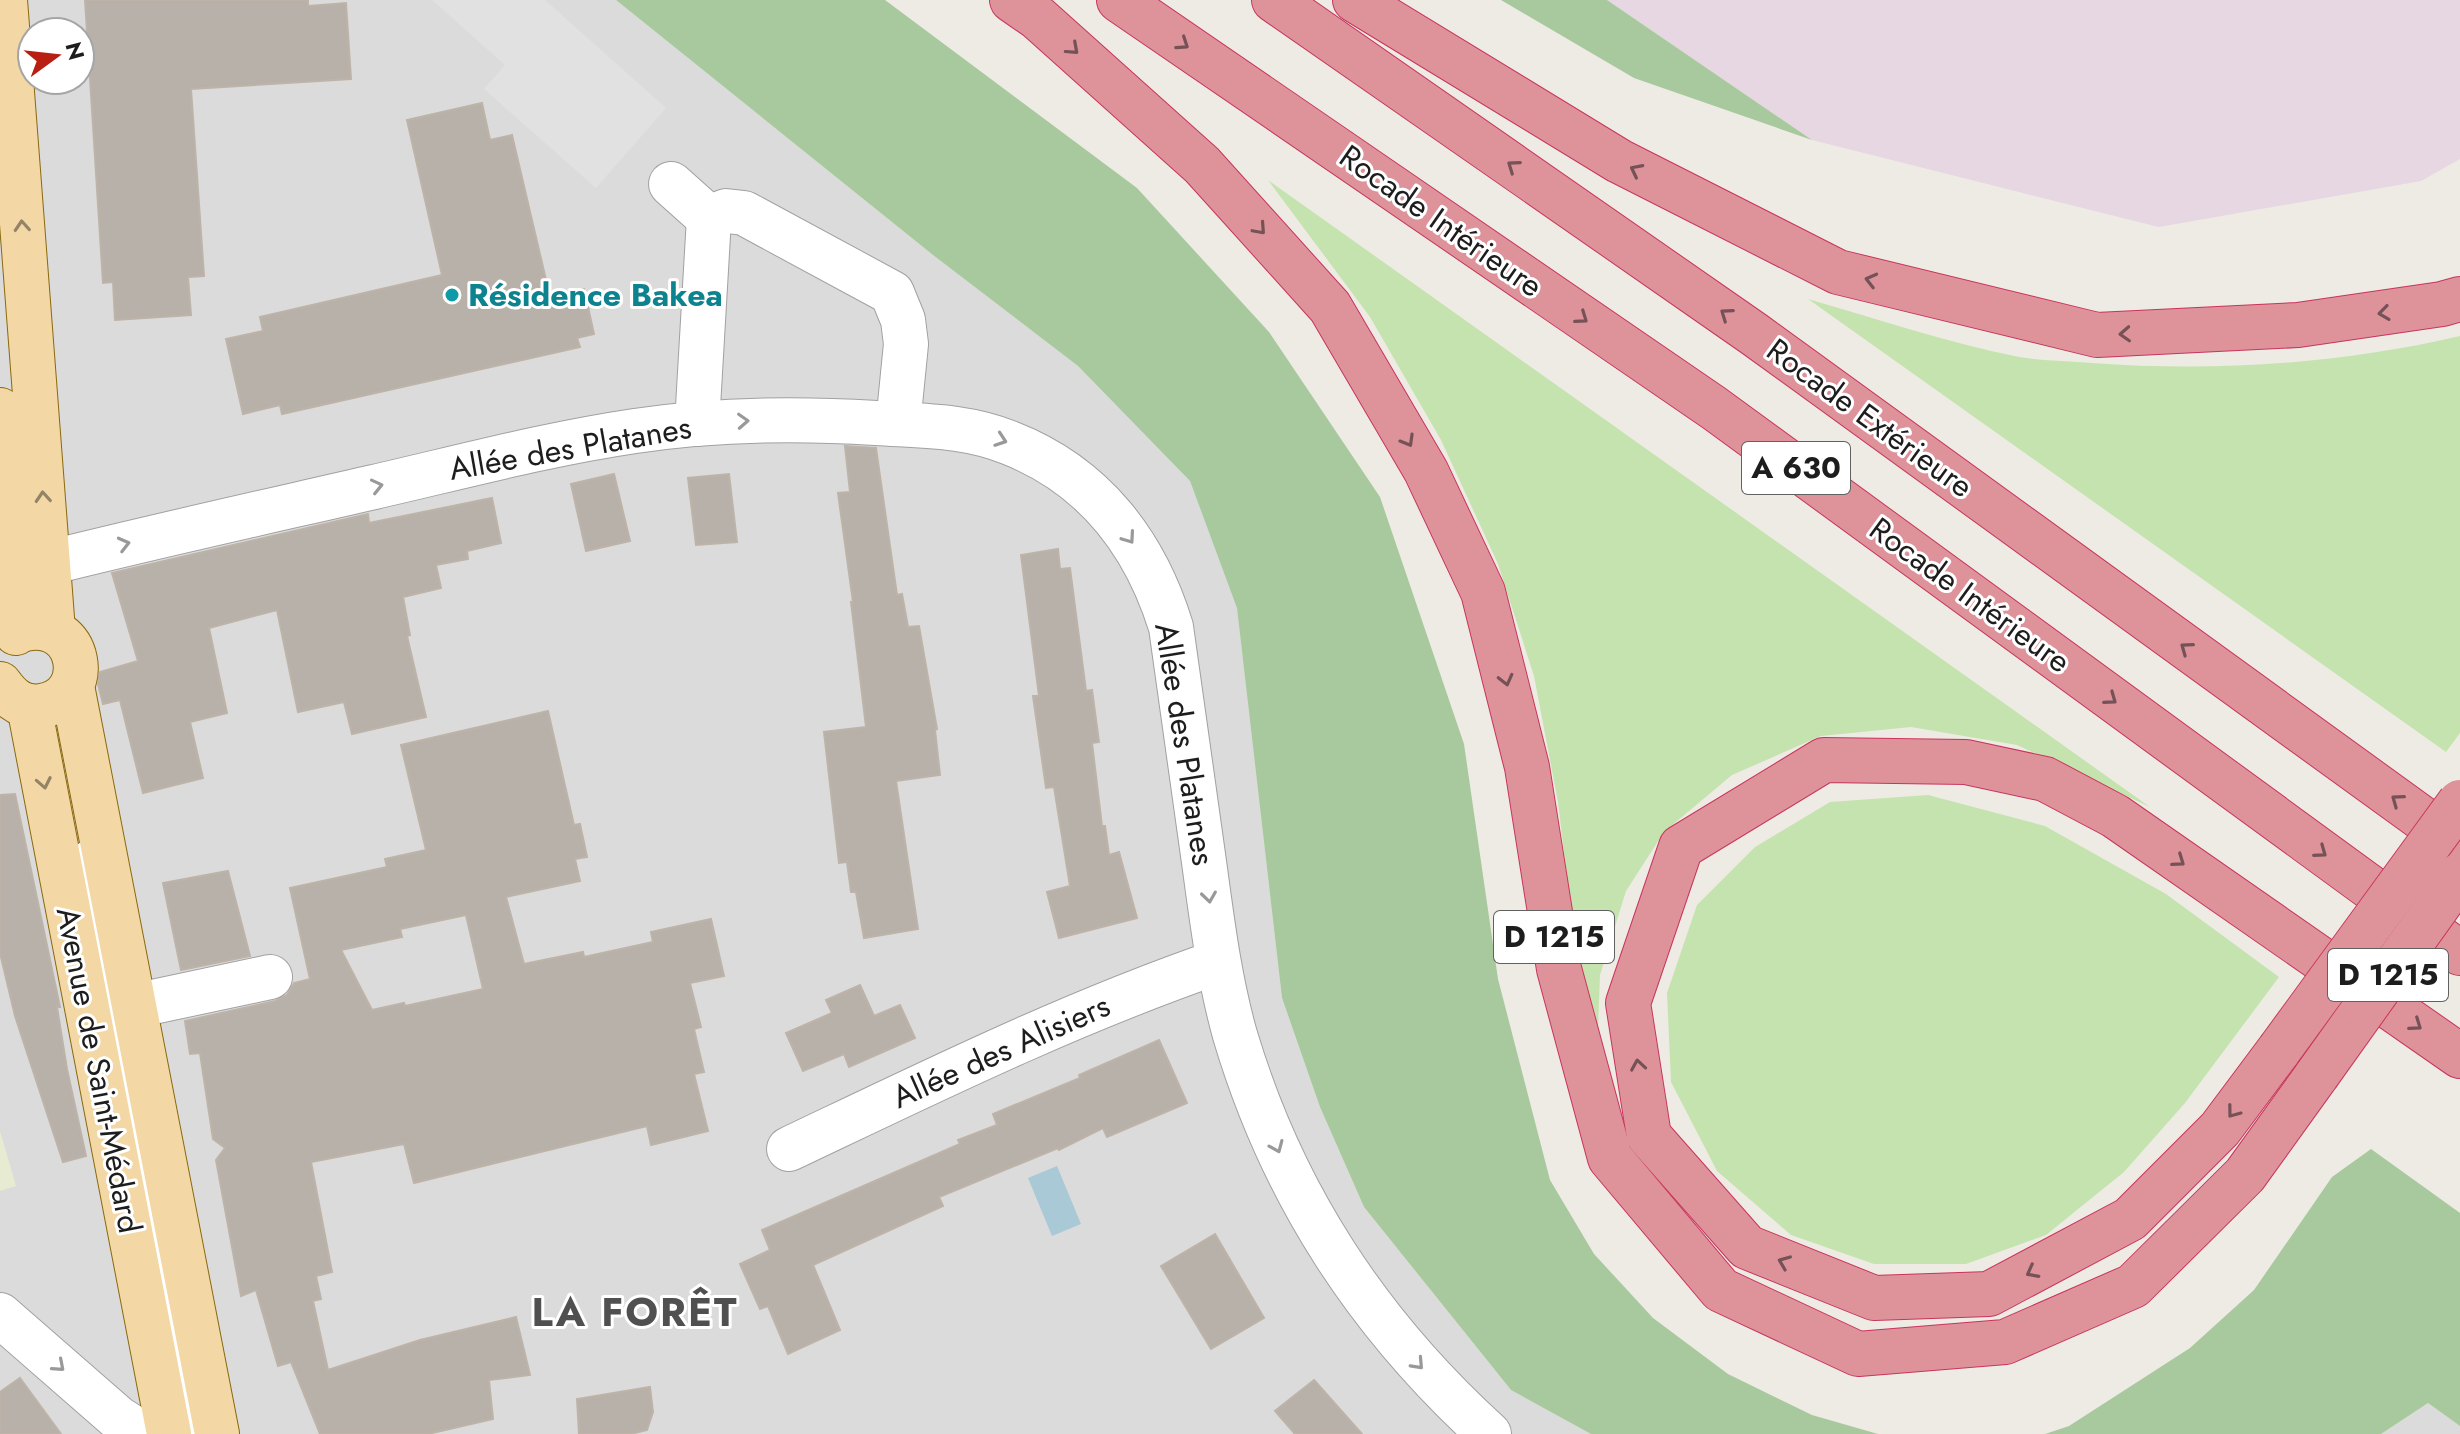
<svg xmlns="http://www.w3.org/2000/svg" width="2460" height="1434" viewBox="0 0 2460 1434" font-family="Jost,sans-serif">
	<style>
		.residential { fill: #dbdbdb; fill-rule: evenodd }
		.industrial { fill: #e6d7e2 }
		.farmland { fill: #e7ebd1 }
		.grass { fill: #c5e3af }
		.forest { fill: #a7c99d }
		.parking { fill: #e1e1e1 }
		.water { fill: #a9c9d7 }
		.building { fill: #b7b1aa; stroke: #beb3a8; stroke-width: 2; fill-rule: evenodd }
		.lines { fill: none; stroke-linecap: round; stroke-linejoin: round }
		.minor-casing { stroke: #a1a1a1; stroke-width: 46 }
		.major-casing { stroke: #8a690d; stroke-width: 46 }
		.highway-casing { stroke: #c9345c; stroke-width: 46 }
		.minor { stroke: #fff; stroke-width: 44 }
		.major { stroke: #f3d7a4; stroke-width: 44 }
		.highway { stroke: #de939b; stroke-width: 44 }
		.highway-bridge-casing { stroke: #c9345c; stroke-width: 46; stroke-linecap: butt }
		.highway-bridge { stroke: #de939b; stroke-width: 44 }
		.oneway { stroke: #745256 }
		.oneway2 { stroke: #938367 }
		.oneway3 { stroke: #999 }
		.culture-dot { fill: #0f9aa8; stroke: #fff; stroke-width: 3 }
		.labels { text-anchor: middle; stroke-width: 6; stroke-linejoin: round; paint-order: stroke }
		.shield { fill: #fff; stroke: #616161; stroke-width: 2 }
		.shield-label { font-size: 30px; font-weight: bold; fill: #1d1d1d }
		.street-label { font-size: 32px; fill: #1d1d1d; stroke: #fff }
		.culture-label { font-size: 32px; font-weight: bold; fill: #0d838f; stroke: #fff; text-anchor: start }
		.district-label { font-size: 40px; font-weight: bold; letter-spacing: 2px; fill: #505050; stroke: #fff }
	</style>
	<rect width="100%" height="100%" fill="#eeebe4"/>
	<g class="residential">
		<path d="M0 0H616L933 255 1078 366 1190 481 1237 607 1282 998 1320 1107 1364 1207 1511 1390 1591 1434H0ZM32 32H80V80H32Z"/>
		<polygon points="2428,1403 2460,1426 2460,1434 2381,1434"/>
	</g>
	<polygon class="industrial" points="1607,0 2460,0 2460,159 2421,181 2159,227 1812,140"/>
	<polygon class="farmland" points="0,1131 16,1186 0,1191"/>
	<g class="grass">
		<polygon points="1268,180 2150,807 2017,745 1911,727 1821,736 1732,775 1664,832 1626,891 1600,975 1598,1030 1574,937 1558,802 1534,676 1498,564 1441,440 1370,317"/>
		<path d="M1808 299C1878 319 1948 343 2019 357 2043 361 2068 361 2092 363 2214 372 2340 364 2460 336V733L2446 752Z"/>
		<polygon points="1928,795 2045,826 2166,894 2279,977 2185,1103 2124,1172 2046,1235 1966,1264 1874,1264 1791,1235 1717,1171 1671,1082 1667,993 1697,905 1755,847 1830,802"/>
	</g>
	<g class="forest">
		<polygon points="616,0 885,0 1137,188 1269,332 1380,497 1464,744 1498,979 1550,1180 1594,1254 1653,1318 1728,1374 1812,1415 1878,1434 1591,1434 1511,1390 1364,1207 1320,1107 1282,998 1237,608 1190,481 1078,366 933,255"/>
		<polygon points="1501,0 1607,0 1812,140 1634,78"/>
		<polygon points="2371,1149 2460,1213 2460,1426 2428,1403 2381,1434 2045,1434 2069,1426 2190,1348 2254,1290 2332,1177"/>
	</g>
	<polygon class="parking" points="432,0 545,0 666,108 596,188 484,89 505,65"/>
	<polygon class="water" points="1057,1166 1081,1224 1052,1236 1028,1178"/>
	<g class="building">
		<polygon points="85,0 308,0 308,6 346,3 351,79 191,89 204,276 188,277 191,315 115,320 113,282 103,283"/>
		<polygon points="482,103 490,140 512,135 550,297 584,289 594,334 577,338 580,347 282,414 280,405 243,414 226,339 263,331 260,317 442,275 407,120"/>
		<polygon points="845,446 876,448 897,595 902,594 908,627 919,626 937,729 935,730 940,775 896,781 918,929 864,938 856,892 851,892 847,862 839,863 824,732 866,727 851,602 853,602 838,493 850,492"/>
		<polygon points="614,474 630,541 586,551 571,484"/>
		<polygon points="729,474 737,542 696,545 688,478"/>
		<polygon points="492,498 501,543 467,551 468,559 436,565 441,588 403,597 410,635 407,636 426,717 352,734 344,702 298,712 277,610 209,628 227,713 190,722 203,778 143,793 120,700 103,704 98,684 100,672 138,661 112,573 368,514 369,523"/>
		<polygon points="1058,549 1060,569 1070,568 1086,691 1092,690 1099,742 1092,743 1102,826 1105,826 1109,855 1119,852 1137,918 1059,938 1047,892 1070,886 1054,787 1046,788 1033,696 1039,696 1021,555"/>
		<path d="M548 711 574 825 580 824 587 857 575 859 580 881 506 897 524 964 583 952 584 957 653 942 651 932 711 919 724 976 690 983 701 1027 694 1029 704 1072 694 1074 708 1131 651 1145 647 1126 414 1183 404 1144 311 1162 332 1272 316 1276 321 1299 313 1301 328 1370 420 1340 516 1317 530 1375 489 1380 493 1419 428 1434H320L291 1362 278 1366 256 1290 241 1296 216 1160 225 1148 213 1139 200 1053 190 1054 185 1021 275 1001 287 995 294 983 310 979 290 888 387 867 385 859 426 850 401 745ZM466 915 483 989 405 1006 404 1003 372 1010 341 950 402 937 400 929Z"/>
		<polygon points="15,794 60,1007 57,1007 67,1069 86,1156 63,1162 15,1016 0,953 0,795"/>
		<polygon points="228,871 250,956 181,970 163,883"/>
		<polygon points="860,985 874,1016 900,1005 915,1038 849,1067 844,1054 803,1071 786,1033 832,1013 826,1000"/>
		<polygon points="1159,1040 1187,1103 1107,1137 1103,1128 1059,1150 1058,1148 939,1197 943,1206 813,1265 840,1330 788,1354 768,1306 760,1309 740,1264 770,1250 762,1230 960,1144 958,1140 997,1125 993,1114 1080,1078 1079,1075"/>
		<polygon points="1215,1234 1264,1318 1211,1349 1161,1266"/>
		<polygon points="20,1378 61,1434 0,1434 0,1392"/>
		<polygon points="1314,1380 1362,1434 1295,1434 1275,1411"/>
		<polygon points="650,1387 653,1412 647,1430 631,1434 579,1434 577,1399"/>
	</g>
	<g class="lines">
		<defs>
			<g id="minor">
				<polyline points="671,184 709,218"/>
				<polyline points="709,218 726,211 744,213 892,293 903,320 906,344 898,424"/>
				<polyline points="697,424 709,218"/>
				<path d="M48 563C156 536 265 512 374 487 461 467 547 444 635 431 714 419 796 418 876 423 922 426 966 425 1010 443 1094 476 1145 543 1171 627 1182 705 1193 784 1204 862 1212 920 1219 978 1235 1035 1282 1193 1367 1323 1489 1434"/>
				<polyline points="92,861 96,938 194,1434"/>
				<polyline points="134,1006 270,977"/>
				<path d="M789 1149C930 1082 1070 1013 1218 962"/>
				<polyline points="0,1315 118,1418 143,1434"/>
			</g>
			<g id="major">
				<polyline points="5,0 53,631"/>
				<polyline points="0,410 16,633"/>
				<path d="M0 684C10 698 22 709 41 706 96 698 82 617 25 629"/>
				<polyline points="72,686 217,1434"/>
				<polyline points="29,706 169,1434"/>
			</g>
			<g id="highway">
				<polyline points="1012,0 1038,18 1202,165 1330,307 1426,471 1483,592 1527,767 1559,969 1610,1158 1721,1290 1858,1354 2005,1342 2133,1286 2245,1175 2317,1075"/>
				<polyline points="1119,0 1714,408 2460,953"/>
				<polyline points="1274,0 1754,334 2460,846"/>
				<polyline points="1355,0 1619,161 1838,272 2097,335 2298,325 2442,304 2460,299"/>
				<polyline points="2279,1050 2220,1129 2130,1219 1989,1294 1874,1298 1747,1247 1649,1136 1628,1003 1681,847 1824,760 1966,762 2045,779 2115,816 2460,1056"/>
			</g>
		</defs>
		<use href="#minor" class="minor-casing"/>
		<use href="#major" class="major-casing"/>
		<use href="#highway" class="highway-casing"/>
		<use href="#minor" class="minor"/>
		<use href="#major" class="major"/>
		<use href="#highway" class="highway"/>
		<defs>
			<g id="highway-bridge">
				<polyline points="2279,1050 2460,802"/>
				<polyline points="2317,1075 2460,875"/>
			</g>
		</defs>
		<use href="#highway-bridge" class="highway-bridge-casing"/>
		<use href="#highway-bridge" class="highway-bridge"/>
	</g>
	<defs><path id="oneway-chevron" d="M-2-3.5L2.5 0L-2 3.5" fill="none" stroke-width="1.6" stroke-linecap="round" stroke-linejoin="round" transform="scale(2)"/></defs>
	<g class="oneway">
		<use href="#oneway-chevron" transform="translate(1183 44) rotate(34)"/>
		<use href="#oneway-chevron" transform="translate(1073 49) rotate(42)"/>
		<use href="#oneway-chevron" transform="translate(1513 166) rotate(-145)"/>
		<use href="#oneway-chevron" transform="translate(1636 170) rotate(-153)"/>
		<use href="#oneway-chevron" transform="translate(1260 229) rotate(48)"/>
		<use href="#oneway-chevron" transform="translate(1871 280) rotate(-166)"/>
		<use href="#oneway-chevron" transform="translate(2384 313) rotate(172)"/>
		<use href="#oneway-chevron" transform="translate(1726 314) rotate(-145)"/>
		<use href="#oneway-chevron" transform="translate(1582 318) rotate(35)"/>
		<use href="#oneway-chevron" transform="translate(2125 334) rotate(177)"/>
		<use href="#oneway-chevron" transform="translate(1408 441) rotate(60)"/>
		<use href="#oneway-chevron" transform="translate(2186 648) rotate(-144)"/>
		<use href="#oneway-chevron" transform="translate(1506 680) rotate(76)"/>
		<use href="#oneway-chevron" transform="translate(2111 699) rotate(36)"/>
		<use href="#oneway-chevron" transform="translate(2397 800) rotate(-144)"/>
		<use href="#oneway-chevron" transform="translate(2321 852) rotate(36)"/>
		<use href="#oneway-chevron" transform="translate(2179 861) rotate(35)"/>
		<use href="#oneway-chevron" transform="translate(2416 1025) rotate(35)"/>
		<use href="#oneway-chevron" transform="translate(1638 1065) rotate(-99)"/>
		<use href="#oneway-chevron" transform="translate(2233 1112) rotate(127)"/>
		<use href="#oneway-chevron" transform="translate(1784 1262) rotate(-158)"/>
		<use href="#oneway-chevron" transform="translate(2032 1272) rotate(152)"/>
	</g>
	<g class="oneway2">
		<use href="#oneway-chevron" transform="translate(22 226) rotate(-94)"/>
		<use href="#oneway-chevron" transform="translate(43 497) rotate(-94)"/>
		<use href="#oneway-chevron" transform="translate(44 783) rotate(79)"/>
	</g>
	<g class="oneway3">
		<use href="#oneway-chevron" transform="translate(743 421) rotate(-3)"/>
		<use href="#oneway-chevron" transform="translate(1001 440) rotate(19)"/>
		<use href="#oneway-chevron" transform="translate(377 486) rotate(-13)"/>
		<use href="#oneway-chevron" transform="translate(1129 538) rotate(55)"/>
		<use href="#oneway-chevron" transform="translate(124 544) rotate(-14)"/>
		<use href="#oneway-chevron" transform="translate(1209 897) rotate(82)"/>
		<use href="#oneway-chevron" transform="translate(1277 1147) rotate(67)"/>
		<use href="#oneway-chevron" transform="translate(1418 1364) rotate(47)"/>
		<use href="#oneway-chevron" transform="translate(59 1366) rotate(41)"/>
	</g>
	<circle class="culture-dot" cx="452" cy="295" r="8"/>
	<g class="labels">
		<g class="shield">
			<rect x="1742" y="442" width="108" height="52" rx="6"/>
			<rect x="1494" y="911" width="120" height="52" rx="6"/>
			<rect x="2328" y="949" width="120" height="52" rx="6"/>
		</g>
		<g class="shield-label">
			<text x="1796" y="478">A 630</text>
			<text x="1554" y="947">D 1215</text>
			<text x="2388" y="985">D 1215</text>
		</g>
		<g class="street-label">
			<text transform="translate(1441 221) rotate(35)" y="11">Rocade Intérieure</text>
			<text transform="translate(1870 418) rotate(36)" y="11">Rocade Extérieure</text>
			<text transform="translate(570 448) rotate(-10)" y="11">Allée des Platanes</text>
			<text transform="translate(1970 595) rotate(36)" y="11">Rocade Intérieure</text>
			<text transform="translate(1185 744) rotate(81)" y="11">Allée des Platanes</text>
			<text transform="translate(1001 1051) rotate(-24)" y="11">Allée des Alisiers</text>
			<text transform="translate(99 1070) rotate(79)" y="11">Avenue de Saint-Médard</text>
		</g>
		<g class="culture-label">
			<text x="468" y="306">Résidence Bakea</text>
		</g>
		<g class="district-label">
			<text x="635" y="1326">LA FORÊT</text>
		</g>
	</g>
	<g transform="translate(56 56) rotate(75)"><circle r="38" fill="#ffffff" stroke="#a5a5a5" stroke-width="2"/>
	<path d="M0-6L14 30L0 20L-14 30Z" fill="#b91e12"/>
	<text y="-12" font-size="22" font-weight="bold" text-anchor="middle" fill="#1d1d1d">N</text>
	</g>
</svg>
